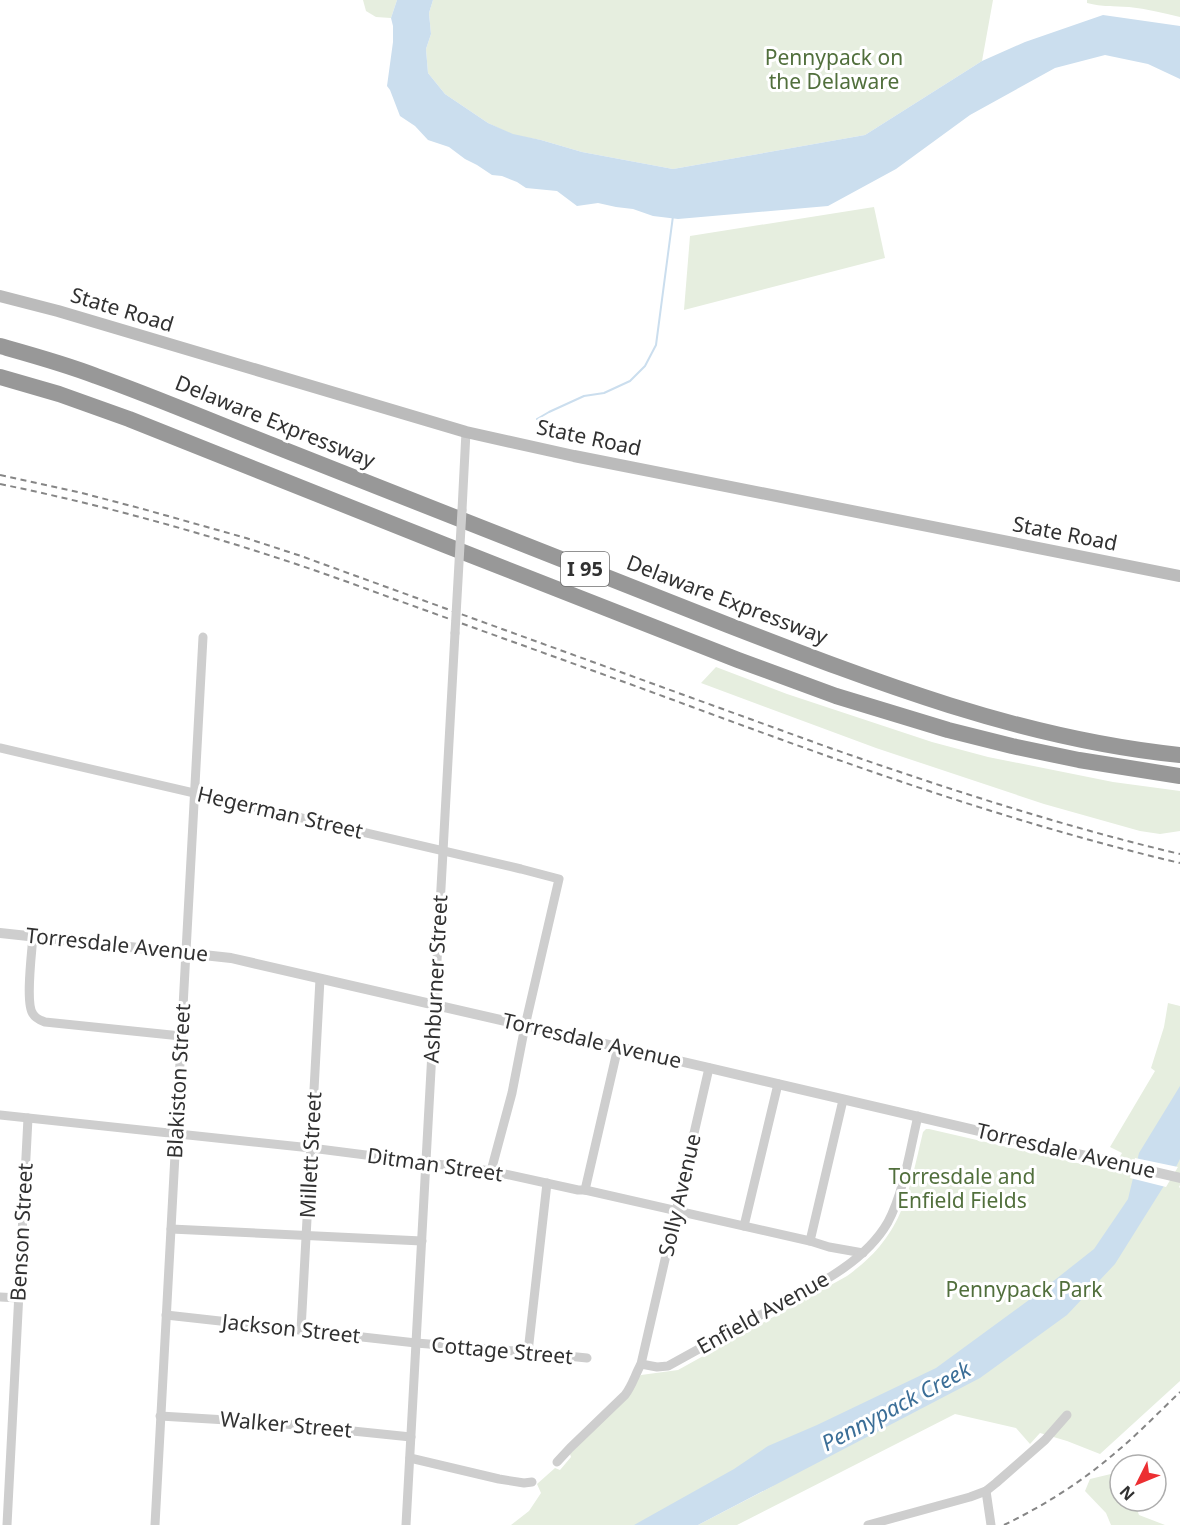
<svg xmlns="http://www.w3.org/2000/svg" width="1180" height="1525" viewBox="0 0 1180 1525" font-family="'Noto Sans',sans-serif">
	<style>
		.green { fill: #e6eedf }
		.water { fill: #cbdeee }
		.pier { fill: #fff }
		.lines { fill: none; stroke-linecap: round; stroke-linejoin: round }
		.stream { stroke: #cbdeee; stroke-width: 2 }
		.minor { stroke: #cecece; stroke-width: 9 }
		.tertiary { stroke: #cecece; stroke-width: 10 }
		.secondary { stroke: #bbb; stroke-width: 12 }
		.motorway { stroke: #989898; stroke-width: 16 }
		.rail { stroke: #868686; stroke-width: 2; stroke-dasharray: 6 4.5; stroke-linecap: butt }
		.minor-bridge { stroke: #cecece; stroke-width: 9 }
		.labels { text-anchor: middle; stroke-width: 6; stroke-linejoin: round; paint-order: stroke }
		.shield { fill: #fff; stroke: #6f6f6f; stroke-width: 1.5 }
		.shield-label { font-size: 20px; font-weight: bold; fill: #313131 }
		.park-label { font-size: 21px; fill: #516f3c; stroke: #fff }
		.street-label { font-size: 21px; fill: #313131; stroke: #fff }
		.water-label { font-size: 22px; font-style: italic; fill: #3b6e97; stroke: #fff }
	</style>
	<rect width="100%" height="100%" fill="#fff"/>
	<g class="green">
		<polygon points="363,0 397,0 391,18 376,17 366,11"/>
		<polygon points="433,0 993,0 982,61 865,135 673,169 582,152 541,140 513,135 488,123 445,94 428,73 426,49 431,34 429,13"/>
		<path d="M1087 0H1180V17C1163 13 1147 9 1129 7 1113 6 1103 7 1087 3Z"/>
		<polygon points="874,207 885,258 684,310 690,236"/>
		<polygon points="716,667 787,694 932,742 988,757 1113,782 1180,791 1180,831 1160,834 1140,831 1044,804 876,748 701,683"/>
		<path d="M1168 1003 1180 1006V1185L1179 1187 1180 1188V1381L1100 1454 1067 1441 1040 1433 1030 1444 1016 1428 955 1414 737 1525H698L775 1485 689 1525H511L529 1511 541 1493 537 1484 555 1468 560 1470 571 1457 570 1454 605 1419 641 1375 678 1370 847 1276C903 1236 908 1195 923 1132L926 1129H929L1112 1171 1122 1153 1110 1147 1155 1071 1151 1068 1164 1027Z"/>
		<polygon points="1115,1473 1120,1478 1120,1501 1134,1501 1139,1515 1165,1525 1111,1525 1106,1513 1085,1491 1090,1479"/>
	</g>
	<g class="water">
		<polygon points="397,0 433,0 429,13 431,34 426,49 428,73 445,94 488,123 513,134 541,140 582,152 673,169 865,135 982,61 1025,42 1103,15 1180,26 1180,79 1148,64 1105,55 1055,68 970,115 896,169 828,206 678,219 653,216 633,209 616,207 598,203 577,206 557,191 526,188 517,182 502,176 492,175 477,165 465,159 449,147 428,140 415,126 400,116 390,90 387,86 393,42 393,26 391,18"/>
		<polygon points="1180,1086 1180,1159 1177,1165 1115,1264 1067,1315 980,1378 698,1525 634,1525 734,1469 768,1446 817,1425 936,1368 1037,1294 1094,1249 1128,1199 1139,1153"/>
	</g>
	<polygon class="pier" points="1135,1158 1178,1167 1166,1187 1130,1178"/>
	<g class="lines">
		<polyline class="stream" points="537,419 549,412 584,396 604,393 630,381 645,366 656,345 673,216"/>
		<g class="minor">
			<polyline points="462,510 466,432"/>
			<polyline points="0,748 521,869 559,879 525,1026 512,1093 491,1171"/>
			<path d="M33 936C32 951 25 1004 33 1014 36 1019 40 1020 45 1022L181 1036"/>
			<polyline points="0,1115 311,1148 491,1171 578,1190 585,1190 810,1241 829,1247 863,1253"/>
			<polyline points="585,1190 618,1047"/>
			<polyline points="744,1226 778,1084"/>
			<polyline points="171,1229 422,1241"/>
			<polyline points="810,1241 843,1100"/>
			<polyline points="0,1297 19,1298"/>
			<polyline points="166,1315 416,1343 528,1352 587,1358"/>
			<polyline points="301,1330 320,979"/>
			<polyline points="528,1352 547,1183"/>
			<path d="M641 1364 657 1367 668 1366C700 1348 732 1331 764 1313 807 1290 863 1266 888 1222 904 1192 910 1149 918 1116"/>
			<polyline points="160,1416 275,1423 411,1437"/>
			<polyline points="410,1458 499,1479 524,1483 532,1482"/>
			<path d="M557 1462 570 1448 625 1395C632 1386 635 1375 641 1364L709 1068"/>
			<polyline points="986,1491 991,1525"/>
			<polyline points="7,1525 28,1118"/>
			<polyline points="155,1525 203,637"/>
			<polyline points="406,1525 455,633"/>
			<polyline points="868,1525 970,1497 986,1491 996,1483 1045,1440 1067,1415"/>
		</g>
		<polyline class="tertiary" points="0,933 231,958 705,1067 1180,1178"/>
		<polyline class="secondary" points="0,296 58,311 466,432 574,456 1180,576"/>
		<g class="motorway">
			<path d="M0 346C32 355 65 364 96 376 155 397 213 422 272 445 424 505 576 565 728 625 875 682 1022 739 1180 755"/>
			<polyline points="0,377 59,394 129,419 445,545 738,660 836,696 948,730 1012,746 1079,760 1180,776"/>
		</g>
		<g class="rail">
			<path d="M0 475 78 492 143 509 246 538 301 556 830 748C945 788 1061 826 1180 854"/>
			<path d="M0 484C117 508 233 541 345 581 462 624 579 665 695 708 855 767 1014 824 1180 863"/>
			<path d="M1004 1525C1041 1507 1077 1485 1109 1458 1134 1438 1157 1414 1180 1392"/>
		</g>
		<polyline class="minor-bridge" points="455,633 462,510"/>
	</g>
	<g class="labels">
		<rect class="shield" x="561" y="552" width="48" height="34" rx="4.5"/>
		<g class="shield-label">
			<text x="585" y="576">I 95</text>
		</g>
		<g class="park-label">
			<text x="834" y="65">Pennypack on<tspan x="834" dy="24">the Delaware</tspan></text>
			<text x="962" y="1184">Torresdale and<tspan x="962" dy="24">Enfield Fields</tspan></text>
			<text x="1024" y="1297">Pennypack Park</text>
		</g>
		<g class="street-label">
			<text transform="translate(122 310) rotate(17)" y="7">State Road</text>
			<text transform="translate(275 422) rotate(22)" y="7">Delaware Expressway</text>
			<text transform="translate(589 438) rotate(12)" y="7">State Road</text>
			<text transform="translate(1065 534) rotate(11)" y="7">State Road</text>
			<text transform="translate(727 600) rotate(21)" y="7">Delaware Expressway</text>
			<text transform="translate(280 813) rotate(13)" y="7">Hegerman Street</text>
			<text transform="translate(117 945) rotate(6)" y="7">Torresdale Avenue</text>
			<text transform="translate(436 979) rotate(-87)" y="7">Ashburner Street</text>
			<text transform="translate(592 1041) rotate(13)" y="7">Torresdale Avenue</text>
			<text transform="translate(179 1081) rotate(-87)" y="7">Blakiston Street</text>
			<text transform="translate(1066 1151) rotate(13)" y="7">Torresdale Avenue</text>
			<text transform="translate(311 1155) rotate(-87)" y="7">Millett Street</text>
			<text transform="translate(435 1165) rotate(8)" y="7">Ditman Street</text>
			<text transform="translate(680 1195) rotate(-77)" y="7">Solly Avenue</text>
			<text transform="translate(22 1232) rotate(-87)" y="7">Benson Street</text>
			<text transform="translate(763 1313) rotate(-29)" y="7">Enfield Avenue</text>
			<text transform="translate(291 1329) rotate(6)" y="7">Jackson Street</text>
			<text transform="translate(502 1351) rotate(5)" y="7">Cottage Street</text>
			<text transform="translate(286 1425) rotate(5)" y="7">Walker Street</text>
		</g>
		<g class="water-label">
			<text transform="translate(896 1406) rotate(-28)" y="8">Pennypack Creek</text>
		</g>
	</g>
	<g transform="translate(1138 1483) rotate(227)"><circle r="28" fill="#ffffff" stroke="#adadad" stroke-width="1.5"/>
	<path d="M0-4.5L10 22L0 15L-10 22Z" fill="#ec2f32"/>
	<text y="-9" font-size="16" font-weight="bold" text-anchor="middle" fill="#313131">N</text>
	</g>
</svg>
